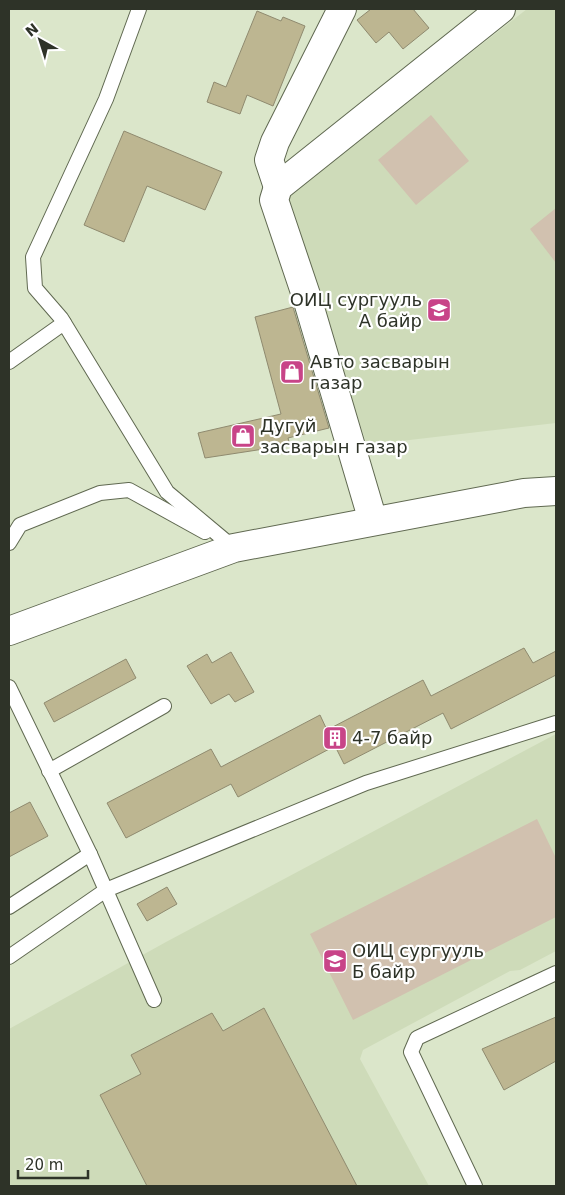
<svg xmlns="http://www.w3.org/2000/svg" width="565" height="1195" viewBox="0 0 565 1195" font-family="'DejaVu Sans',sans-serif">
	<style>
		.built { fill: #cedbb9 }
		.green { fill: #d1c1af }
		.building { fill: #bdb691; stroke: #8f8a6f }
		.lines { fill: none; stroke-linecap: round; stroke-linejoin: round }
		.service-casing { stroke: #606951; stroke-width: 16 }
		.minor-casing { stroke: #606951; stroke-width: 30 }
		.tertiary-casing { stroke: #606951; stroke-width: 30 }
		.service { stroke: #fff; stroke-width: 14 }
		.minor { stroke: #fff; stroke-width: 28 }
		.tertiary { stroke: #fff; stroke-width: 28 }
		.labels { text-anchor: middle; stroke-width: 4.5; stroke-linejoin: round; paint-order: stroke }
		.poi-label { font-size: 18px; fill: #2e3328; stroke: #fff; text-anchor: start }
	</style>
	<rect width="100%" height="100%" fill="#dbe6ca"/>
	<g class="built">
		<polygon points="527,9 556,9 556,423 367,445 285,198"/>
		<polygon points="556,734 556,951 520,970 510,971 363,1050 360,1059 429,1186 9,1186 9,1029 166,942"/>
	</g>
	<g class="green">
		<polygon points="431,115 469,161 416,205 378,160"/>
		<polygon points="556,208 556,263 530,229"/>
		<polygon points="537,819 556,858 556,917 353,1020 310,934"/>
	</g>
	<g class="building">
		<polygon points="371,9 413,9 429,28 403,49 389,32 376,43 357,20"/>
		<polygon points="257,11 281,21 283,17 305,26 273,106 247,95 240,114 207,102 214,82 226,87"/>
		<polygon points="124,131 222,172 205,210 147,186 124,242 84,225"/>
		<polygon points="293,307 329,428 288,438 290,445 205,458 198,433 281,414 255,317"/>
		<polygon points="524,648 533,663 556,651 556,675 451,729 443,713 344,764 335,746 238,797 231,784 126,838 107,803 211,749 221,767 320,715 327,730 423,680 431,696"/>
		<polygon points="231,652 254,692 235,702 229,694 211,704 187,666 207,654 212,663"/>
		<polygon points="126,659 136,678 54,722 44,703"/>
		<polygon points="30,802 48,836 9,857 9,813"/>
		<polygon points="167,887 177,904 147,921 137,904"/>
		<polygon points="264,1008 357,1186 147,1186 100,1095 141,1074 131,1055 212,1013 223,1031"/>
		<polygon points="556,1017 556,1061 504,1090 482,1049"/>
	</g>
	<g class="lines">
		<defs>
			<g id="service">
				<polyline points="139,9 106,99 33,257 35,288 61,318 167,492 234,548"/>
				<polyline points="9,362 64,323"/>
				<polyline points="9,543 20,525 100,493 129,490 205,532"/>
				<polyline points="9,687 90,854 154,1000"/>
				<polyline points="49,771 164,706"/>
				<polyline points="9,907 90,854"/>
				<polyline points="9,957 106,890 366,783 556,723"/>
				<polyline points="475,1186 411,1052 417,1038 556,973"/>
			</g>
			<g id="minor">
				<polyline points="278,187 269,160 275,142 342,9"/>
				<polyline points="373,521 307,298 274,200 278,187 501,9"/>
			</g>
			<polyline id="tertiary" points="9,631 234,548 524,493 556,491"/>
		</defs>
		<use href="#service" class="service-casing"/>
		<use href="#minor" class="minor-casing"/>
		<use href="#tertiary" class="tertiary-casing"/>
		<use href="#service" class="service"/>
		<use href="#minor" class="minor"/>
		<use href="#tertiary" class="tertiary"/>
	</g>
	<defs>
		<symbol id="school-square" viewBox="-11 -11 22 22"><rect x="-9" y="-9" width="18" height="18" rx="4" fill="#c84488" stroke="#fff"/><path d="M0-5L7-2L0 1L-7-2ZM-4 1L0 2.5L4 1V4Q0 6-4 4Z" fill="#fff"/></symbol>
		<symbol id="shop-square" viewBox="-11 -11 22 22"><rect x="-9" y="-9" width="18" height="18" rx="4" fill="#c84488" stroke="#fff"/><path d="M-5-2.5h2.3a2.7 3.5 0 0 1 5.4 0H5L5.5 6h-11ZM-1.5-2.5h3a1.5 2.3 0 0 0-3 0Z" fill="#fff"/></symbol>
		<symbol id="building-square" viewBox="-11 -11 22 22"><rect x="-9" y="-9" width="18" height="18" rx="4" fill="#c84488" stroke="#fff"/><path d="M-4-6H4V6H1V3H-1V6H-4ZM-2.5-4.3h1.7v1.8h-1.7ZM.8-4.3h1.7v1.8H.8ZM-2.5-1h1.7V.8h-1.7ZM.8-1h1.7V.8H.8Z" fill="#fff"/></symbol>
	</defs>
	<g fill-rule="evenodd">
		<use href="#school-square" x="425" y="296" width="28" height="28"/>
		<use href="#shop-square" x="278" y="358" width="28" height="28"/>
		<use href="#shop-square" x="229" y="422" width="28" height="28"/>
		<use href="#building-square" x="321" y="724" width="28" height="28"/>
		<use href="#school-square" x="321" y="947" width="28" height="28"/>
	</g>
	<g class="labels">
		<g class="poi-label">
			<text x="422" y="306" text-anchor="end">ОИЦ сургууль<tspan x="422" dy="21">А байр</tspan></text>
			<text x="310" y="368">Авто засварын<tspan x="310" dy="21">газар</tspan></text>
			<text x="260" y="432">Дугуй<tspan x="260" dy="21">засварын газар</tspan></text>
			<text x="352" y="744">4-7 байр</text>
			<text x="352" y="957">ОИЦ сургууль<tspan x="352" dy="21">Б байр</tspan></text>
		</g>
	</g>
	<rect width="565" height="1195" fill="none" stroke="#2e3328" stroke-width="20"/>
	<g transform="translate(40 40) rotate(321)" stroke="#ffffff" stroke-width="4" paint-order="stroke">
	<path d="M0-4L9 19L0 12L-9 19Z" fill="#2e3328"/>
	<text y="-8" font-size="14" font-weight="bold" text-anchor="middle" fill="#2e3328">N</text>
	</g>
	<path d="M18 1170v8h70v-8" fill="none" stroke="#2e3328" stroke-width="2.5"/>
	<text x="25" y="1170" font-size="15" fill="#2e3328" stroke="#ffffff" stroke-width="4" paint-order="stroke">20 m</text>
</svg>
